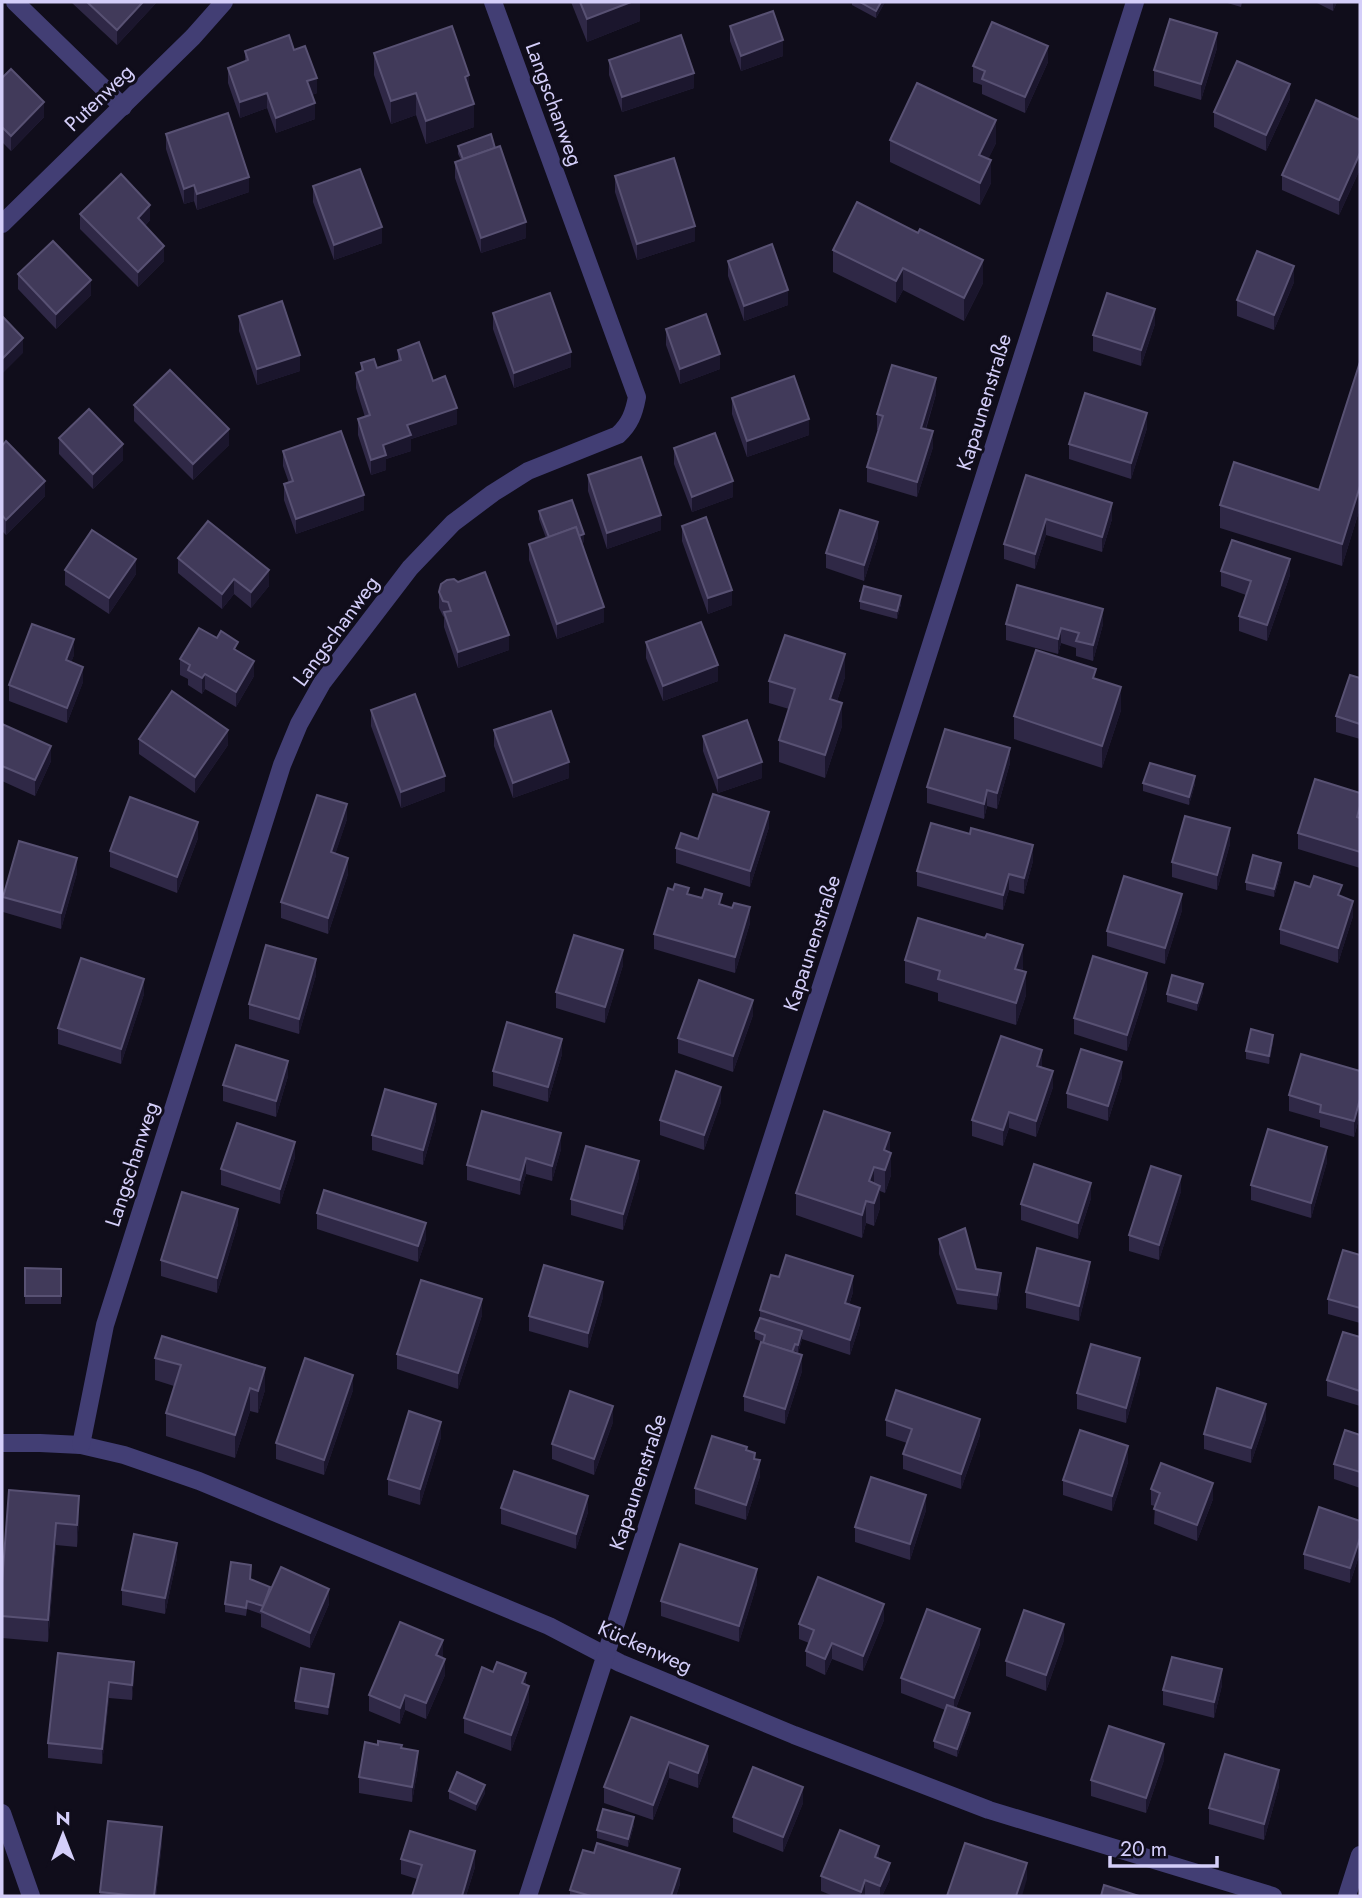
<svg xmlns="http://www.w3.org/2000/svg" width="1362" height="1898" viewBox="0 0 1362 1898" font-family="Jost,sans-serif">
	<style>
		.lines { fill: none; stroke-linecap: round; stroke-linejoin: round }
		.minor { stroke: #423e74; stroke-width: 18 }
		.wall { fill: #2f2846 }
		.shaded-wall { fill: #1b162d }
		.building { fill: #413a5a; stroke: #585173; stroke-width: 2 }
		.labels { text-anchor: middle; stroke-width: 6; stroke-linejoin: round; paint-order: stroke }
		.street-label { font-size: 21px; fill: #d4cef9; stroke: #100d1b }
	</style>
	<rect width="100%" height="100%" fill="#100d1b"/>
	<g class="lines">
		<g class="minor">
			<polyline points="15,2 123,107"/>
			<polyline points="2,224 193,37 224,2"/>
			<polyline points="2,1443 40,1443 81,1445 124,1455 199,1481 549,1626 620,1663 794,1735 989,1810 1273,1896"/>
			<path d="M81 1445 105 1325 282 765 299 724 322 683 410 568 453 523 493 493 528 471 618 435C630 424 634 413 637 397L493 2"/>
			<polyline points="2,1813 31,1896"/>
			<polyline points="528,1896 909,714 1135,2"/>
			<polyline points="1347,1896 1360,1855"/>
		</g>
	</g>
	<g class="wall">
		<polygon points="71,2 157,2 117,45"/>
		<polygon points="571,2 640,2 640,21 587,42"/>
		<polygon points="852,2 885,2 876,18 852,5"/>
		<polygon points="1224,2 1242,2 1241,7"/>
		<polygon points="1315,2 1337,2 1333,11"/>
		<polygon points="730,26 783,56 741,71 730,41"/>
		<polygon points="1217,48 1201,100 1154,86 1154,70"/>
		<polygon points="294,50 317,93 312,95 315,119 276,133 267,108 240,118 228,83 228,68 245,62 245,51"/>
		<polygon points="374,53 469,88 474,127 426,144 416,115 391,124 374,75"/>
		<polygon points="609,60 694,88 622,112 609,75"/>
		<polygon points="1048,62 1025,113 982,94 982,85 973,82 973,66"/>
		<polygon points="2,78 44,117 11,151 2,142"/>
		<polygon points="1290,99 1266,151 1214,127 1214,112"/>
		<polygon points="1360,120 1360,169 1339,215 1282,190 1282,175"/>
		<polygon points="166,134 249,192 197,210 194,201 184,204 166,149"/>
		<polygon points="890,140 996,143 988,159 991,183 980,205 890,162"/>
		<polygon points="458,146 526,238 481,253 455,178 455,162 461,160 458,154"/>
		<polygon points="615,176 695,241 637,260 615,192"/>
		<polygon points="313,186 382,243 334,260 313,202"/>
		<polygon points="80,214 150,220 145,226 164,261 138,287 80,229"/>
		<polygon points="833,250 983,283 964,321 903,290 896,303 833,272"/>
		<polygon points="728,261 788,305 744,321 728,276"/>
		<polygon points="18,274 91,295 56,329 18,289"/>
		<polygon points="1294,282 1274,330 1237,316 1237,300"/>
		<polygon points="493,313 571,367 514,388 493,329"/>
		<polygon points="239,316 300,371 257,385 239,331"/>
		<polygon points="1155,324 1141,366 1093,351 1093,335"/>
		<polygon points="666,329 720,369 680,384 666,345"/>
		<polygon points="398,350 433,381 457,424 411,439 411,451 386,459 386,470 371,475 358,435 358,419 365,417 356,388 356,373 361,371 361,363 377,368 398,361"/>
		<polygon points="1360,362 1360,508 1342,566 1220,528 1220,505 1319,490"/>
		<polygon points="936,394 926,429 933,447 917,497 867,482 867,467 878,430 877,430 877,414"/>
		<polygon points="732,398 809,435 747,457 732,414"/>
		<polygon points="134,405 229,445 193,480 134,421"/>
		<polygon points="1147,428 1131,479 1069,459 1069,444"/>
		<polygon points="59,438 123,460 93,489 59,454"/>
		<polygon points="2,446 45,496 6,535 2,531"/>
		<polygon points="674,448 733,497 692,512 674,464"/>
		<polygon points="283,451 364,510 296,534 284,500 284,484 289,483 283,466"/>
		<polygon points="588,475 661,530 607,549 588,491"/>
		<polygon points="1026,475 1112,519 1102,552 1046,535 1035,569 1004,559 1004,544"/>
		<polygon points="539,511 584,542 581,543 604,622 557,639 529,560 529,544 546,538 539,519"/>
		<polygon points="682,526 732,605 708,614 682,541"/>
		<polygon points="878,537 864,581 826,568 826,553"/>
		<polygon points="178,558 269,586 251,608 234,594 222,609 178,573"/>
		<polygon points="65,570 136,574 109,614 65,585"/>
		<polygon points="1221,571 1290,575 1267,641 1239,631 1239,616 1246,595 1221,586"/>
		<polygon points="439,592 509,650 458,668 444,627 444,617 443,616 439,608"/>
		<polygon points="860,601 901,604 897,619 860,609"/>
		<polygon points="1006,624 1103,624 1093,661 1076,656 1076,648 1061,643 1058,654 1006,640"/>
		<polygon points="646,642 718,681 663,701 646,658"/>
		<polygon points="238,651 254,676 236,707 205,689 202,694 188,685 188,679 180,675 180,659"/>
		<polygon points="74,655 71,662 83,682 67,723 9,701 9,685"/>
		<polygon points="845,677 837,701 842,726 825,778 779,762 779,740 789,709 769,703 769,681"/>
		<polygon points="1360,678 1360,739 1336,732 1336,716"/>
		<polygon points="1096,679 1121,710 1102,768 1014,739 1014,716"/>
		<polygon points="371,710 445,791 401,808 371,726"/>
		<polygon points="2,724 51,761 35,796 2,781"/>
		<polygon points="494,730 569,778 513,798 494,746"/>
		<polygon points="703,736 762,778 718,793 703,751"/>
		<polygon points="139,739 228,745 195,793 139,754"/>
		<polygon points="1010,763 997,809 987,806 984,819 927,803 927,787"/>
		<polygon points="1143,783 1195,784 1189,805 1143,791"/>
		<polygon points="1360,793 1360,868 1298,849 1298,833"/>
		<polygon points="347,819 335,854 348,874 328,934 281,918 281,902"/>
		<polygon points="769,827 750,887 676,863 676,848 698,839"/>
		<polygon points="970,834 1033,861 1024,894 1009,890 1003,910 917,886 917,871"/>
		<polygon points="198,838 177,893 110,867 110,851"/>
		<polygon points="1230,844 1217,890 1172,877 1172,862"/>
		<polygon points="1281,871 1274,897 1246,890 1246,882"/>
		<polygon points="77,873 61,929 3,912 3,897"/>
		<polygon points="689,894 722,905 750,923 735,973 654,949 654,934"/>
		<polygon points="1342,897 1353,916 1338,963 1280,944 1280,929"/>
		<polygon points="1182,910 1165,964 1107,946 1107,931"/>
		<polygon points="905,960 1023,967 1022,971 1026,995 1016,1025 938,1001 938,993 905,983"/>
		<polygon points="623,965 605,1023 556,1008 556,992"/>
		<polygon points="316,975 299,1034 249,1019 249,1004"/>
		<polygon points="1147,988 1127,1051 1074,1034 1074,1018"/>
		<polygon points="1203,992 1197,1011 1167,1002 1167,994"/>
		<polygon points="144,994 121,1064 58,1044 58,1028"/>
		<polygon points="753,1015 733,1072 678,1053 678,1038"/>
		<polygon points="1273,1042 1269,1064 1246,1059 1246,1051"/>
		<polygon points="562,1054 548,1102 493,1086 493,1071"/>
		<polygon points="1042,1065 1042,1067 1053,1087 1036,1137 1009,1128 1003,1146 972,1136 972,1120"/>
		<polygon points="1360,1071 1360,1114 1354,1137 1320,1127 1320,1120 1289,1111 1289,1095"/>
		<polygon points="288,1076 276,1117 223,1101 223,1085"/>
		<polygon points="1122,1077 1108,1121 1067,1108 1067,1093"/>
		<polygon points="721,1102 704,1150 660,1135 660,1120"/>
		<polygon points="436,1120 423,1165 372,1150 372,1135"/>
		<polygon points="561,1149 552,1181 526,1174 520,1195 467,1180 467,1165"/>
		<polygon points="890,1152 891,1175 885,1193 880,1191 880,1208 874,1226 866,1223 862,1238 796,1215 796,1193"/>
		<polygon points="295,1157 280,1204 221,1185 221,1169"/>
		<polygon points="1327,1162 1311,1218 1251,1200 1251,1185"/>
		<polygon points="639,1177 623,1230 571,1215 571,1199"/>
		<polygon points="1181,1191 1159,1260 1129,1251 1129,1235"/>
		<polygon points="1091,1198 1078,1239 1021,1220 1021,1204"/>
		<polygon points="317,1213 426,1239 418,1262 317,1229"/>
		<polygon points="238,1224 217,1293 161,1276 161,1260"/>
		<polygon points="939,1239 1001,1288 997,1310 957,1304 939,1254"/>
		<polygon points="1360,1255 1360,1323 1328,1314 1328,1299"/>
		<polygon points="25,1268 61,1269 61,1304 25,1304"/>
		<polygon points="779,1277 853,1292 849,1305 860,1324 850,1355 802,1339 798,1353 795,1351 794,1353 802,1371 785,1424 744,1411 744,1396 763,1342 755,1339 755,1331 760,1318 760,1310"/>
		<polygon points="1090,1277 1079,1321 1026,1308 1026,1292"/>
		<polygon points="603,1297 588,1348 529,1331 529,1316"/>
		<polygon points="482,1315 458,1389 397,1369 397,1354"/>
		<polygon points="1360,1337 1360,1406 1327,1396 1327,1380"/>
		<polygon points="155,1358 265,1390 258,1413 250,1411 235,1458 166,1436 166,1413 174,1386 155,1380"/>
		<polygon points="1140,1373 1126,1423 1077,1409 1077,1393"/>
		<polygon points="353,1390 324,1475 276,1459 276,1443"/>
		<polygon points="1266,1419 1251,1463 1204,1449 1204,1434"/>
		<polygon points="886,1420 980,1435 961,1489 903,1469 903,1454 907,1443 886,1436"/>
		<polygon points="613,1422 594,1475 552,1459 552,1444"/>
		<polygon points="1360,1435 1360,1488 1334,1479 1334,1464"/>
		<polygon points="441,1437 420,1505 388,1495 388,1479"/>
		<polygon points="747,1451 755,1459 760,1476 746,1520 695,1504 695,1488"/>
		<polygon points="1128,1462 1112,1511 1063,1495 1063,1480"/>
		<polygon points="1151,1489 1213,1499 1197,1541 1154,1524 1155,1506 1151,1505"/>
		<polygon points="9,1490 79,1518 77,1547 56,1545 48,1642 2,1638 2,1583"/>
		<polygon points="501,1508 588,1512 576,1549 501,1524"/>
		<polygon points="926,1510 910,1560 855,1542 855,1527"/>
		<polygon points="1360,1521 1360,1553 1350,1583 1304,1569 1304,1554"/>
		<polygon points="177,1558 165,1614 122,1605 122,1590"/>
		<polygon points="251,1573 251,1579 270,1591 329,1604 310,1648 261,1627 261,1614 247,1609 246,1616 225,1612 225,1604"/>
		<polygon points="757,1584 739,1642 661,1616 661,1601"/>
		<polygon points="884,1620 863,1671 832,1659 825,1675 806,1666 806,1651 809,1643 799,1639 799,1624"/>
		<polygon points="1064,1640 1046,1691 1006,1676 1006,1661"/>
		<polygon points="980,1644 956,1708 970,1721 957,1757 934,1748 934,1741 945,1710 901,1693 901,1678"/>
		<polygon points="58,1653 134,1677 132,1700 109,1698 102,1764 48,1758 48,1743"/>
		<polygon points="443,1656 442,1658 445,1675 426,1719 405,1710 400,1724 369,1711 369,1695"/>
		<polygon points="334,1682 328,1715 295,1709 295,1701"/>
		<polygon points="526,1684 529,1701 511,1751 464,1733 464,1718"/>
		<polygon points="1222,1685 1214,1718 1163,1705 1163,1690"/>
		<polygon points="631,1717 708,1761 698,1788 669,1778 653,1820 604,1803 604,1787"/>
		<polygon points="402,1748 418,1767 412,1802 359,1793 359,1777"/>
		<polygon points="1164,1760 1146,1813 1091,1796 1091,1780"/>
		<polygon points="1279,1786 1264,1840 1209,1824 1209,1808"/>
		<polygon points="449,1791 485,1793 476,1811 449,1799"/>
		<polygon points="803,1803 783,1852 733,1832 733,1817"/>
		<polygon points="634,1825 628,1847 597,1838 597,1830"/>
		<polygon points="162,1842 156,1896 100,1896 100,1892"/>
		<polygon points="594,1853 680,1884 676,1896 570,1896 570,1890"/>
		<polygon points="401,1859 475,1867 466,1896 412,1896 417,1879 401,1874"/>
		<polygon points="879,1859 890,1879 882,1896 833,1896 821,1891 821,1876"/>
	</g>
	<g class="shaded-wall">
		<polygon points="143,2 157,2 117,45 117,30"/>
		<polygon points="631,2 640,2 640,21 587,42 587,19"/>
		<polygon points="881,2 885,2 876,18 876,11"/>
		<polygon points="1333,2 1337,2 1333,11"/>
		<polygon points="1217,33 1217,48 1201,100 1201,84"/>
		<polygon points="783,40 783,56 741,71 741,56"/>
		<polygon points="1048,46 1048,62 1025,113 1025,97"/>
		<polygon points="694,73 694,88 622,112 622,97"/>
		<polygon points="469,75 469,97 465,77"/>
		<polygon points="317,78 317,93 307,97 307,81"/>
		<polygon points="1290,84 1290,99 1266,151 1266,135"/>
		<polygon points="267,93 267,108 240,118 240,102"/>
		<polygon points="416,93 416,115 391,124 391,101"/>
		<polygon points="44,102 44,117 11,151 11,136"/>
		<polygon points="315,103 315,119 276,133 276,118"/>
		<polygon points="474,104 474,127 426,144 426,121"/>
		<polygon points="996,120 996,143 979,178 979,155"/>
		<polygon points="1360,153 1360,169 1339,215 1339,200"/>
		<polygon points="991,160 991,183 980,205 980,183"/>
		<polygon points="249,177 249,192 197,210 197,194"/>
		<polygon points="194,185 194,201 184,204 184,189"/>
		<polygon points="150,205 150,220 138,233 138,218"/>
		<polygon points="526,222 526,238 481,253 481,238"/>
		<polygon points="695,226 695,241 637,260 637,244"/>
		<polygon points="382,227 382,243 334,260 334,245"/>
		<polygon points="164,246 164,261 138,287 138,272"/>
		<polygon points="983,260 983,283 964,321 964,298"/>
		<polygon points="1294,266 1294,282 1274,330 1274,315"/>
		<polygon points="903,268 903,290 896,303 896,281"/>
		<polygon points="91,280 91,295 56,329 56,314"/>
		<polygon points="788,290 788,305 744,321 744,306"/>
		<polygon points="1155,309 1155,324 1141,366 1141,350"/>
		<polygon points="23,338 23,353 2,374 2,359"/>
		<polygon points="571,352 571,367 514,388 514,373"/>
		<polygon points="720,354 720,369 680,384 680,369"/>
		<polygon points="300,355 300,371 257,385 257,369"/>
		<polygon points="936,378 936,394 921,443 921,428"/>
		<polygon points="457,408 457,424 411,439 411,451 386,459 386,470 371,475 371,460 383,445 407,425"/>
		<polygon points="1147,413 1147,428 1131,479 1131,463"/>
		<polygon points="809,419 809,435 747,457 747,441"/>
		<polygon points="229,429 229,445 193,480 193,464"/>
		<polygon points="933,431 933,447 917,497 917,482"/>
		<polygon points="123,444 123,460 93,489 93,474"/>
		<polygon points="45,481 45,496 6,535 6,520"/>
		<polygon points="733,481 733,497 692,512 692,497"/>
		<polygon points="1360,486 1360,508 1342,566 1342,544"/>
		<polygon points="364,495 364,510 296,534 296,519"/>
		<polygon points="1112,503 1112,519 1102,552 1102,537"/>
		<polygon points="661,515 661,530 607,549 607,533"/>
		<polygon points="1046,519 1046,535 1035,569 1035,554"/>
		<polygon points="878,522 878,537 864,581 864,565"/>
		<polygon points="584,534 584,542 576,545 576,537"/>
		<polygon points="136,559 136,574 109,614 109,598"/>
		<polygon points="1290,559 1290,575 1267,641 1267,625"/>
		<polygon points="269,570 269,586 251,608 251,592"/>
		<polygon points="234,579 234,594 222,609 222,594"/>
		<polygon points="732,590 732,605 708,614 708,598"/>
		<polygon points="901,596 901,604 897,619 897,611"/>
		<polygon points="604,607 604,622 557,639 557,624"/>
		<polygon points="1103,609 1103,624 1093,661 1093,645"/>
		<polygon points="1061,628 1061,643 1058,654 1058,639"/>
		<polygon points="509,635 509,650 458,668 458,652"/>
		<polygon points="74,639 74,655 66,676 66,660"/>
		<polygon points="845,654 845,677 830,722 830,699"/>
		<polygon points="254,661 254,676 236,707 236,692"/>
		<polygon points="718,665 718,681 663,701 663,686"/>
		<polygon points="83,667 83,682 67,723 67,708"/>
		<polygon points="205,674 205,689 202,694 202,678"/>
		<polygon points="1121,687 1121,710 1102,768 1102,746"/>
		<polygon points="842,703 842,726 825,778 825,755"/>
		<polygon points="228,730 228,745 195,793 195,777"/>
		<polygon points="51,746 51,761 35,796 35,780"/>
		<polygon points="1010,748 1010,763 997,809 997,793"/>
		<polygon points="569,762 569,778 513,798 513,783"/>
		<polygon points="762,762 762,778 718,793 718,778"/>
		<polygon points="445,776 445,791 401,808 401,792"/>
		<polygon points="1195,776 1195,784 1189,805 1189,797"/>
		<polygon points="987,790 987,806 984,819 984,804"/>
		<polygon points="347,804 347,819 331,867 331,852"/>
		<polygon points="769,812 769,827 750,887 750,871"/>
		<polygon points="198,822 198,838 177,893 177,877"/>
		<polygon points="1230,828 1230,844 1217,890 1217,875"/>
		<polygon points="1033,845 1033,861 1024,894 1024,878"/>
		<polygon points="77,858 77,873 61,929 61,913"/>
		<polygon points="348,858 348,874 328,934 328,918"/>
		<polygon points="1281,863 1281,871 1274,897 1274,889"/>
		<polygon points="1009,874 1009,890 1003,910 1003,895"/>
		<polygon points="1182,894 1182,910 1165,964 1165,948"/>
		<polygon points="1353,901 1353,916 1338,963 1338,948"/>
		<polygon points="750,907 750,923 735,973 735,957"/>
		<polygon points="1023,945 1023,967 1015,992 1015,969"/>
		<polygon points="623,950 623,965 605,1023 605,1007"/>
		<polygon points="316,959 316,975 299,1034 299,1019"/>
		<polygon points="1026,972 1026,995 1016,1025 1016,1003"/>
		<polygon points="1147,973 1147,988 1127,1051 1127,1035"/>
		<polygon points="144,979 144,994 121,1064 121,1049"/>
		<polygon points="1203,984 1203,992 1197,1011 1197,1003"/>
		<polygon points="753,1000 753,1015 733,1072 733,1056"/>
		<polygon points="1273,1035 1273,1042 1269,1064 1269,1056"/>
		<polygon points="562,1039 562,1054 548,1102 548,1087"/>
		<polygon points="1042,1050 1042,1065 1037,1081 1037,1066"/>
		<polygon points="288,1061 288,1076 276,1117 276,1101"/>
		<polygon points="1122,1062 1122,1077 1108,1121 1108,1106"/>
		<polygon points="1053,1071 1053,1087 1036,1137 1036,1121"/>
		<polygon points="721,1087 721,1102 704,1150 704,1135"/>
		<polygon points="1360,1099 1360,1114 1354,1137 1354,1121"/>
		<polygon points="436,1104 436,1120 423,1165 423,1150"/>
		<polygon points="1009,1112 1009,1128 1003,1146 1003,1130"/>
		<polygon points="561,1133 561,1149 552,1181 552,1166"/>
		<polygon points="890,1133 890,1156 884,1150"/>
		<polygon points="295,1142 295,1157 280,1204 280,1189"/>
		<polygon points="1327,1147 1327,1162 1311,1218 1311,1203"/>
		<polygon points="891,1153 891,1175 885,1193 885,1170"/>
		<polygon points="526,1158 526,1174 520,1195 520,1180"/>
		<polygon points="639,1161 639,1177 623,1230 623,1214"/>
		<polygon points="874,1167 874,1189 869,1204 869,1181"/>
		<polygon points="1181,1176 1181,1191 1159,1260 1159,1245"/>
		<polygon points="1091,1183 1091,1198 1078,1239 1078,1223"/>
		<polygon points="880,1186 880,1208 874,1226 874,1203"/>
		<polygon points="866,1201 866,1223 862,1238 862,1215"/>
		<polygon points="238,1209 238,1224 217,1293 217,1278"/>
		<polygon points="426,1223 426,1239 418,1262 418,1246"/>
		<polygon points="1090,1262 1090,1277 1079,1321 1079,1306"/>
		<polygon points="1001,1273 1001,1288 997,1310 997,1295"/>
		<polygon points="853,1276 853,1292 845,1318 845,1303"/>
		<polygon points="603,1282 603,1297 588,1348 588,1333"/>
		<polygon points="482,1299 482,1315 458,1389 458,1373"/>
		<polygon points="860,1308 860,1324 850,1355 850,1340"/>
		<polygon points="802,1331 802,1339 798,1353 798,1345"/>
		<polygon points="802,1355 802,1371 785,1424 785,1409"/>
		<polygon points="1140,1358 1140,1373 1126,1423 1126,1408"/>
		<polygon points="265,1368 265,1390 258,1413 258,1391"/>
		<polygon points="353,1375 353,1390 324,1475 324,1460"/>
		<polygon points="250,1388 250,1411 235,1458 235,1435"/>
		<polygon points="1266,1404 1266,1419 1251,1463 1251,1448"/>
		<polygon points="613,1406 613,1422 594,1475 594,1459"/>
		<polygon points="980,1419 980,1435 961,1489 961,1474"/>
		<polygon points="441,1422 441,1437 420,1505 420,1489"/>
		<polygon points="1128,1446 1128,1462 1112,1511 1112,1496"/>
		<polygon points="760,1460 760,1476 746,1520 746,1505"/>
		<polygon points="1213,1483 1213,1499 1197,1541 1197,1525"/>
		<polygon points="926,1495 926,1510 910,1560 910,1544"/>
		<polygon points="79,1496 79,1518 77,1547 77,1525"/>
		<polygon points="588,1496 588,1512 576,1549 576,1534"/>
		<polygon points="56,1523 56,1545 48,1642 48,1620"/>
		<polygon points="1360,1538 1360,1553 1350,1583 1350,1568"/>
		<polygon points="177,1543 177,1558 165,1614 165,1598"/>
		<polygon points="757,1569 757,1584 739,1642 739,1626"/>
		<polygon points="329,1589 329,1604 310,1648 310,1633"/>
		<polygon points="884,1604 884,1620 863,1671 863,1656"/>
		<polygon points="1064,1624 1064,1640 1046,1691 1046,1675"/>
		<polygon points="980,1629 980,1644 954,1713 954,1698"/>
		<polygon points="443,1640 443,1656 436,1670 436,1655"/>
		<polygon points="832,1643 832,1659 825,1675 825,1659"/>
		<polygon points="445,1659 445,1675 426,1719 426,1703"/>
		<polygon points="134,1662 134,1677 132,1700 132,1685"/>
		<polygon points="1222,1669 1222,1685 1214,1718 1214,1702"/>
		<polygon points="526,1673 526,1688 522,1683"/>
		<polygon points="334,1674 334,1682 328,1715 328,1707"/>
		<polygon points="109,1682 109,1698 102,1764 102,1749"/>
		<polygon points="529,1686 529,1701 511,1751 511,1735"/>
		<polygon points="405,1695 405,1710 400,1724 400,1708"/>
		<polygon points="970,1713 970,1721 957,1757 957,1749"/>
		<polygon points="1164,1744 1164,1760 1146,1813 1146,1798"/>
		<polygon points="708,1746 708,1761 698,1788 698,1773"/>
		<polygon points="418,1751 418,1767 412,1802 412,1787"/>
		<polygon points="669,1762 669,1778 653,1820 653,1805"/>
		<polygon points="1279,1770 1279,1786 1264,1840 1264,1824"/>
		<polygon points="485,1785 485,1793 476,1811 476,1804"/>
		<polygon points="803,1787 803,1803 783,1852 783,1837"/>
		<polygon points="634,1817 634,1825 628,1847 628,1839"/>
		<polygon points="162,1827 162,1842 156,1896 154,1896"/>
		<polygon points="879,1846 879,1861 875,1857"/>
		<polygon points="475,1851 475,1867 466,1896 462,1896"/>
		<polygon points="890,1863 890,1879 882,1896 880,1896 880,1886"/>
		<polygon points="1027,1863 1027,1879 1022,1896 1016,1896"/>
		<polygon points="680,1869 680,1884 676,1896 671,1896"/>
		<polygon points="865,1880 865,1896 861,1896 861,1892"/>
	</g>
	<g class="building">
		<polygon points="87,2 143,2 117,30"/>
		<polygon points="580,2 631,2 587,19"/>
		<polygon points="860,2 881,2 876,11"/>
		<polygon points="773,11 783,40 741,56 730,26"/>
		<polygon points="1170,19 1217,33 1201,84 1154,70"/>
		<polygon points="992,22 1048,46 1025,97 982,79 985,71 973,66"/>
		<polygon points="452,26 469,75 465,77 474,104 426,121 416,93 391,101 374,53"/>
		<polygon points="289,35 294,50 305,46 317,78 307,81 315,103 276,118 267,93 240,102 228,68 248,60 245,51"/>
		<polygon points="681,35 694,73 622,97 609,60"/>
		<polygon points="1237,61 1290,84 1266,135 1214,112"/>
		<polygon points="11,69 44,102 11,136 2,127 2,78"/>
		<polygon points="917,83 996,120 979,155 991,160 980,183 890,140"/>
		<polygon points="1316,100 1360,120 1360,153 1339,200 1282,175"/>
		<polygon points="228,113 249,177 197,194 194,185 184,189 166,134"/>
		<polygon points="491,134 495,148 463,159 458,146"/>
		<polygon points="500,146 526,222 481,238 455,162"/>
		<polygon points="674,158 695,226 637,244 615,176"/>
		<polygon points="360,169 382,227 334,245 313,186"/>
		<polygon points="121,174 150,205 138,218 164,246 138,272 80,214"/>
		<polygon points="857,202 918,233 920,229 983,260 964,298 903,268 896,281 833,250"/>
		<polygon points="53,241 91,280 56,314 18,274"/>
		<polygon points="772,244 788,290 744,306 728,261"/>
		<polygon points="1257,251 1294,266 1274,315 1237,300"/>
		<polygon points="550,293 571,352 514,373 493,313"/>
		<polygon points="1107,293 1155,309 1141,350 1093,335"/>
		<polygon points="282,301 300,355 257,369 239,316"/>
		<polygon points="706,314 720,354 680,369 666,329"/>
		<polygon points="2,316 23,338 2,359"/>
		<polygon points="419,342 433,381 445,376 457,408 407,425 411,435 383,445 386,455 371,460 358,419 370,415 356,373 363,370 361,363 374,359 377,368 401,360 398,350"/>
		<polygon points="1360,362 1360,486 1342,544 1220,505 1234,462 1319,490"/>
		<polygon points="892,365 936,378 921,428 933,431 917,482 867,467 883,416 877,414"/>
		<polygon points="170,370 229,429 193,464 134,405"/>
		<polygon points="794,376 809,419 747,441 732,398"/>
		<polygon points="1085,393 1147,413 1131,463 1069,444"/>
		<polygon points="89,409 123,444 93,474 59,438"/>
		<polygon points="341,431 364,495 296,519 284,484 293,481 283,451"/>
		<polygon points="715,433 733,481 692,497 674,448"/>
		<polygon points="6,441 45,481 6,520 2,515 2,446"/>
		<polygon points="641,457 661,515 607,533 588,475"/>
		<polygon points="1026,475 1112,503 1102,537 1046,519 1035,554 1004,544"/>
		<polygon points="572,500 584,534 579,536 576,527 549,537 539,511"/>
		<polygon points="840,510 878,522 864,565 826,553"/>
		<polygon points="706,517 732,590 708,598 682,526"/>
		<polygon points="208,521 269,570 251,592 234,579 222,594 178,558"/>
		<polygon points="576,527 604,607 557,624 529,544"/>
		<polygon points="92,530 136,559 109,598 65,570"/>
		<polygon points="1232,540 1290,559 1267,625 1239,616 1251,581 1221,571"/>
		<polygon points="485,572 509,635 458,652 444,612 451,611 448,602 443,601 439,592 441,584 447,580 454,579 458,582"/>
		<polygon points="1017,585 1103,609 1093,645 1076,641 1079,633 1061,628 1058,639 1006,624"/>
		<polygon points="864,586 901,596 897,611 860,601"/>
		<polygon points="701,622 718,665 663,686 646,642"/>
		<polygon points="32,624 74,639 66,660 83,667 67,708 9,685"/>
		<polygon points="199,628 217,638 221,631 238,642 234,649 254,661 236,692 205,674 202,678 188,670 190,665 180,659"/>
		<polygon points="785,635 845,654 830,699 842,703 825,755 779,740 795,689 769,681"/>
		<polygon points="1036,650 1096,669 1093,678 1121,687 1102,746 1014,716"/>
		<polygon points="1350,675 1360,678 1360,724 1336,716"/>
		<polygon points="172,691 228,730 195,777 139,739"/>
		<polygon points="415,694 445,776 401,792 371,710"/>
		<polygon points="551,711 569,762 513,783 494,730"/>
		<polygon points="747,720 762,762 718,778 703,736"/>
		<polygon points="2,724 51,746 35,780 2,766"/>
		<polygon points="945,729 1010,748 997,793 987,790 984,804 927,787"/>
		<polygon points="1150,763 1195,776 1189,797 1143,783"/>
		<polygon points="1315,779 1360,793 1360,806 1357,817 1360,818 1360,852 1298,833"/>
		<polygon points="713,794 769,812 750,871 676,848 681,833 698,839"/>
		<polygon points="317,795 347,804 331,852 348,858 328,918 281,902"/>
		<polygon points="130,797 198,822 177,877 110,851"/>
		<polygon points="1185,816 1230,828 1217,875 1172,862"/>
		<polygon points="931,823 970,834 971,828 1033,845 1024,878 1009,874 1003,895 917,871"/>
		<polygon points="19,841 77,858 61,913 3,897"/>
		<polygon points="1253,855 1281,863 1274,889 1246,882"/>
		<polygon points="1124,876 1182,894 1165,948 1107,931"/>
		<polygon points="1314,876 1342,885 1338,895 1353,901 1338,948 1280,929 1295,882 1310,887"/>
		<polygon points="675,884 689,888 687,894 702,898 705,889 722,894 719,904 732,908 734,903 750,907 735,957 654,934 668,888 673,890"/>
		<polygon points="918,918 985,938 987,934 1023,945 1015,969 1026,972 1016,1003 938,979 940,971 905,960"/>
		<polygon points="574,935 623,950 605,1007 556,992"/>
		<polygon points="266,945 316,959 299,1019 249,1004"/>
		<polygon points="1093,956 1147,973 1127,1035 1074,1018"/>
		<polygon points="81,958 144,979 121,1049 58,1028"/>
		<polygon points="1172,975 1203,984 1197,1003 1167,994"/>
		<polygon points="699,980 753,1000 733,1056 678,1038"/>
		<polygon points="507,1022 562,1039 548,1087 493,1071"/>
		<polygon points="1251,1029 1273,1035 1269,1056 1246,1051"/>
		<polygon points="1001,1036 1042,1050 1037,1066 1053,1071 1036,1121 1009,1112 1003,1130 972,1120"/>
		<polygon points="236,1045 288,1061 276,1101 223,1085"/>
		<polygon points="1081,1049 1122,1062 1108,1106 1067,1093"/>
		<polygon points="1301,1054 1360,1071 1360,1099 1354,1121 1320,1112 1321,1105 1289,1095"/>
		<polygon points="676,1071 721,1087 704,1135 660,1120"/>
		<polygon points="385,1089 436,1104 423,1150 372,1135"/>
		<polygon points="482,1111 561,1133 552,1166 526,1158 520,1180 467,1165"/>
		<polygon points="824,1111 890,1133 884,1150 891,1153 885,1170 874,1167 869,1181 880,1186 874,1203 866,1201 862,1215 796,1193"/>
		<polygon points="237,1123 295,1142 280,1189 221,1169"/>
		<polygon points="1268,1129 1327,1147 1311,1203 1251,1185"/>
		<polygon points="586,1146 639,1161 623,1214 571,1199"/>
		<polygon points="1034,1164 1091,1183 1078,1223 1021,1204"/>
		<polygon points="1151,1166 1181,1176 1159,1245 1129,1235"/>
		<polygon points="324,1190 426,1223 418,1246 317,1213"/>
		<polygon points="182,1192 238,1209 217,1278 161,1260"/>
		<polygon points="965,1228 976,1269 1001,1273 997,1295 957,1289 939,1239"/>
		<polygon points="1037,1248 1090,1262 1079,1306 1026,1292"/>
		<polygon points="1343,1250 1360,1255 1360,1308 1328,1299"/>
		<polygon points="786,1255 853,1276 845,1303 860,1308 850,1340 760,1310 771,1275 779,1277"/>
		<polygon points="544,1265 603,1282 588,1333 529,1316"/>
		<polygon points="25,1268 61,1269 61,1296 25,1296"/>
		<polygon points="421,1280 482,1299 458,1373 397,1354"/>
		<polygon points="760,1318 802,1331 798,1345 795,1344 792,1352 763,1343 765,1335 755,1331"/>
		<polygon points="1343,1332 1360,1337 1360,1391 1327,1380"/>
		<polygon points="162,1336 265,1368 258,1391 250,1388 235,1435 166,1413 181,1365 155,1358"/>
		<polygon points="761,1342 802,1355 785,1409 744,1396"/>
		<polygon points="1091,1344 1140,1358 1126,1408 1077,1393"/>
		<polygon points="305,1358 353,1375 324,1460 276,1443"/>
		<polygon points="1217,1388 1266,1404 1251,1448 1204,1434"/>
		<polygon points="896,1390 980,1419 961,1474 903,1454 912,1429 886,1420"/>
		<polygon points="570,1391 613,1406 594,1459 552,1444"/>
		<polygon points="409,1411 441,1422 420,1489 388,1479"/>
		<polygon points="1080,1430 1128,1446 1112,1496 1063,1480"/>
		<polygon points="1345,1430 1360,1435 1360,1472 1334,1464"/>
		<polygon points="712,1436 747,1447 746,1450 755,1453 754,1459 760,1460 746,1505 695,1488"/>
		<polygon points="1161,1463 1213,1483 1197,1525 1154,1509 1160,1493 1151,1489"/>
		<polygon points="514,1471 588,1496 576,1534 501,1508"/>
		<polygon points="871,1477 926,1495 910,1544 855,1527"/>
		<polygon points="9,1490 79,1496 77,1525 56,1523 48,1620 2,1616 2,1583"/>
		<polygon points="1319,1507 1360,1521 1360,1538 1350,1568 1304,1554"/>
		<polygon points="134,1534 177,1543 165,1598 122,1590"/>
		<polygon points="680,1544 757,1569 739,1626 661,1601"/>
		<polygon points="231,1562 251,1565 250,1579 270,1587 263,1606 247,1601 246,1608 225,1604"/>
		<polygon points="281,1567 329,1589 310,1633 261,1611"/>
		<polygon points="818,1577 884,1604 863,1656 832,1643 825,1659 806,1651 814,1630 799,1624"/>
		<polygon points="927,1609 980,1629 954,1698 901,1678"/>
		<polygon points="1024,1610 1064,1624 1046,1675 1006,1661"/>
		<polygon points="400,1622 443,1640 436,1655 445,1659 426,1703 405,1695 400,1708 369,1695"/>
		<polygon points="58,1653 134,1662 132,1685 109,1682 102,1749 48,1743"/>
		<polygon points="1172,1657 1222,1669 1214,1702 1163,1690"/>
		<polygon points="497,1662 526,1673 522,1683 529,1686 511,1735 464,1718 482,1667 493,1672"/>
		<polygon points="301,1668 334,1674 328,1707 295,1701"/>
		<polygon points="947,1705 970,1713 957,1749 934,1741"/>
		<polygon points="631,1717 708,1746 698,1773 669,1762 653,1805 604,1787"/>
		<polygon points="1109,1726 1164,1744 1146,1798 1091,1780"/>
		<polygon points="378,1741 402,1745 401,1748 418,1751 412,1787 359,1777 365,1742 378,1745"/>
		<polygon points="1225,1754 1279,1770 1264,1824 1209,1808"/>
		<polygon points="753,1767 803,1787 783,1837 733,1817"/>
		<polygon points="457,1772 485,1785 476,1804 449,1791"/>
		<polygon points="603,1809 634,1817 628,1839 597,1830"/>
		<polygon points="108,1821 162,1827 154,1896 137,1896 100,1892"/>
		<polygon points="840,1830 879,1846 875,1857 890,1863 880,1886 865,1880 861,1892 821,1876"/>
		<polygon points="410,1831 475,1851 462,1896 412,1896 422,1865 401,1859"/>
		<polygon points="597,1843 680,1869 671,1896 591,1896 570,1890 583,1850 594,1853"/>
		<polygon points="965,1843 1027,1863 1016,1896 947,1896"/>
		<polygon points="1104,1885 1139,1896 1101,1896"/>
	</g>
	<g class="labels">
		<g class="street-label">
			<text transform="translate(99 98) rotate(-44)" y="7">Putenweg</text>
			<text transform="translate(554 104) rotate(70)" y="7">Langschanweg</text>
			<text transform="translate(984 402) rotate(-73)" y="7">Kapaunenstraße</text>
			<text transform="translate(336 631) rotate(-54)" y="7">Langschanweg</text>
			<text transform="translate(812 943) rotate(-72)" y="7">Kapaunenstraße</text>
			<text transform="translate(132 1164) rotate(-72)" y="7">Langschanweg</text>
			<text transform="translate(638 1482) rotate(-72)" y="7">Kapaunenstraße</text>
			<text transform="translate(645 1647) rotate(24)" y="7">Kückenweg</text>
		</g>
	</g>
	<rect width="1362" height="1898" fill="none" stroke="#d4cef9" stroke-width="7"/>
	<g transform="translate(63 1835)" stroke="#100d1b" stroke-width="5" paint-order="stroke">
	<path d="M0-5L12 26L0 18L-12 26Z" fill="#d4cef9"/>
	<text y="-10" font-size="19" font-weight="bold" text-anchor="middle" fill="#d4cef9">N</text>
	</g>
	<path d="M1110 1856v10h107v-10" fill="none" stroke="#d4cef9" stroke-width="3.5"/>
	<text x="1120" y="1856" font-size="21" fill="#d4cef9" stroke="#100d1b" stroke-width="5" paint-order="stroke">20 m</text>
</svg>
